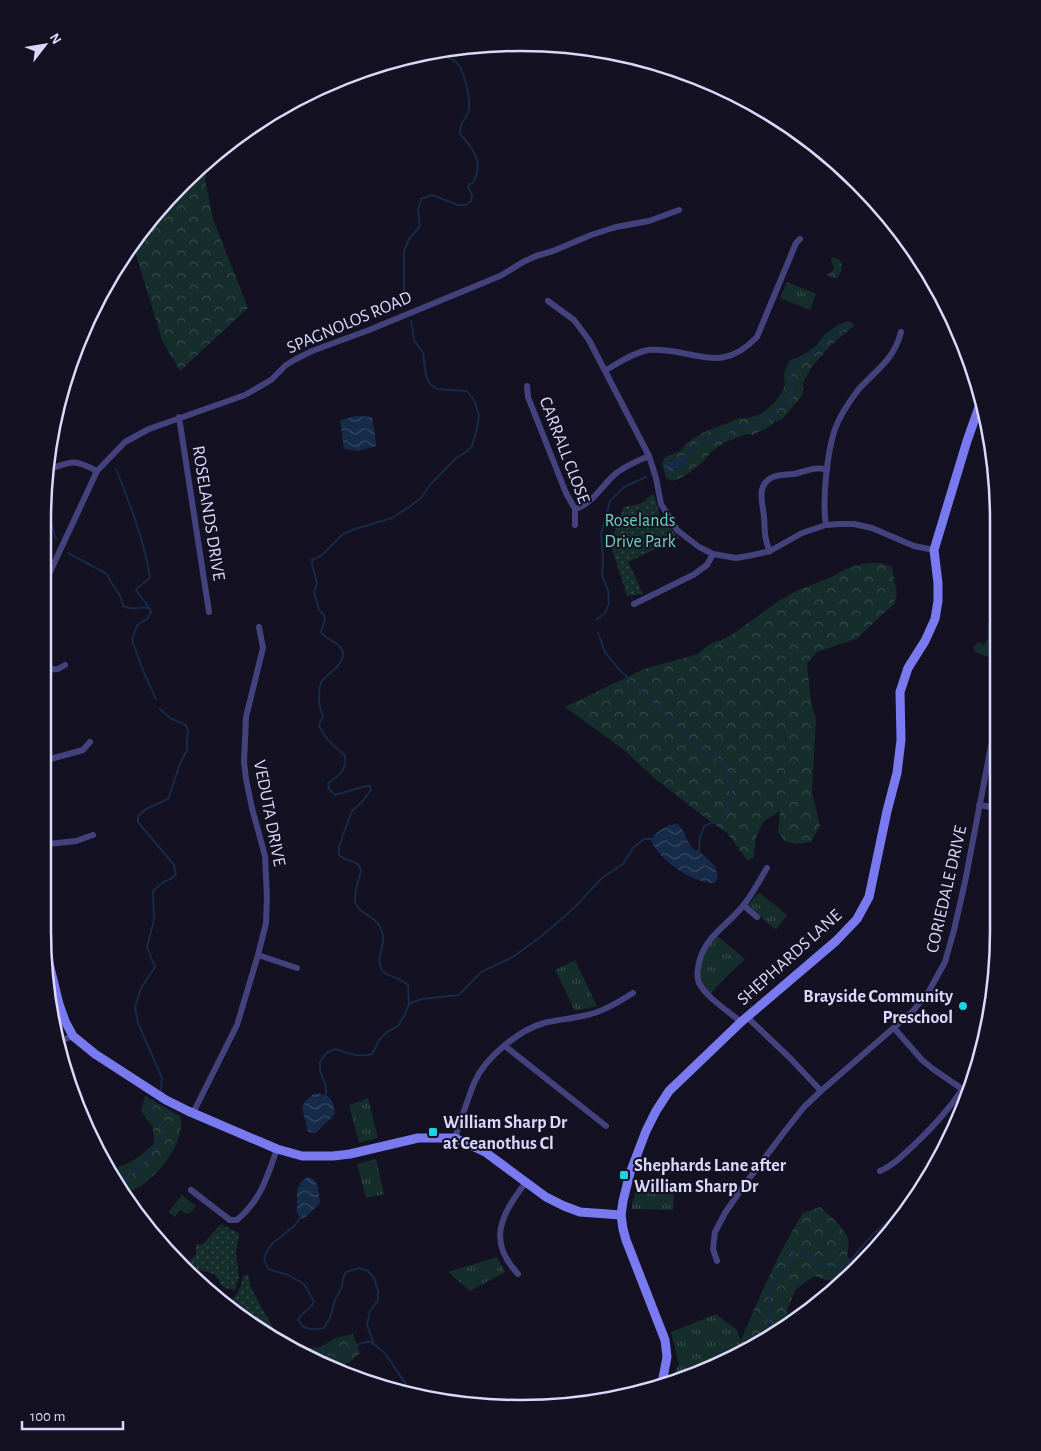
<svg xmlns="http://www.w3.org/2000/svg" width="1041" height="1451" viewBox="0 0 1041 1451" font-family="'Alegreya Sans',sans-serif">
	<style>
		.grass { fill: url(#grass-tufts) }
		.forest { fill: url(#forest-crowns); fill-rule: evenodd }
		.park { fill: url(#park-dots) }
		.garden { fill: #152d2b }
		.water { fill: url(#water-waves) }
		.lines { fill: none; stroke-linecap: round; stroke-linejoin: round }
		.stream { stroke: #162a49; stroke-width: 2 }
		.street { stroke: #43427d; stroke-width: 6 }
		.secondary { stroke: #7a7af0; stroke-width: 9 }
		.poi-dot { fill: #1ad4e4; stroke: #141123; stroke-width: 2 }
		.labels { text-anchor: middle; stroke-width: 4; stroke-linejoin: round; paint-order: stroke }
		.street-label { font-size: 18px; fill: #dbd8fb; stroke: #141123 }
		.park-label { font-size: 18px; fill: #6cd3b7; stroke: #141123 }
		.poi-label { font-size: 18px; font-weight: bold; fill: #dbd8fb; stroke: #141123; text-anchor: start }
		.rim { fill: none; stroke: #dbd8fb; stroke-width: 2.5 }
	</style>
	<defs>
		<pattern id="grass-tufts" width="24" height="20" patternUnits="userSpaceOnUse" patternTransform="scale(1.25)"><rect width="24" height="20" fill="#152d2b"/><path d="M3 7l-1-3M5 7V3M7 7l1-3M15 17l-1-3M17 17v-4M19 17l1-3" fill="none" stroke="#364b4b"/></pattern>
		<pattern id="forest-crowns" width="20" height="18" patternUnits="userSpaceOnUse" patternTransform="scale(1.25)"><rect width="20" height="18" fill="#152d2b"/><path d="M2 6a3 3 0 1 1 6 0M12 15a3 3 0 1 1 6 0" fill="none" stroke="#364b4b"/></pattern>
		<pattern id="park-dots" width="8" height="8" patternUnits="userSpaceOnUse" patternTransform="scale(1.25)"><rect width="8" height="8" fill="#152d2b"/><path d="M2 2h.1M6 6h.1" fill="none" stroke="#364b4b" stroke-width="1.8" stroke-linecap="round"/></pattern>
		<pattern id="water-waves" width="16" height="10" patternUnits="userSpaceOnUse" patternTransform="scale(1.25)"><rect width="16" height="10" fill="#162a49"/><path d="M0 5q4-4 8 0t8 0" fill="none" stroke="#374864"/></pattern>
	</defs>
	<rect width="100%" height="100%" fill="#141123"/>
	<g class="grass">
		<polygon points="787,282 816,294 810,310 780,298"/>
		<polygon points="759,892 787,915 776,930 747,906"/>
		<polygon points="715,934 745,959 727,976 709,995 698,982 698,966"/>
		<polygon points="575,960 597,1006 575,1011 555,970"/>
		<polygon points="368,1098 378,1138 359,1143 349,1105"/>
		<polygon points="376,1159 384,1194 366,1198 357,1164"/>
		<polygon points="639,1182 674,1195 673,1210 632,1209 632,1204"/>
		<polygon points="497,1257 505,1272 470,1291 448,1272"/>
		<polygon points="716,1314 737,1330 741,1342 736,1352 705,1371 702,1363 673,1375 679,1364 671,1332"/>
	</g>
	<g class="forest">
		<polygon points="209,159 205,180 213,219 248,308 180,371 162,340 134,248"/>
		<path d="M832 257 839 259C844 266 842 273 836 278L829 277 827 275 831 273 834 268 831 260Z"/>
		<path d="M848 321 855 325 830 346 811 368 803 383V393L797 402 782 419 775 422 766 429 752 435 747 434 725 442 711 452 703 462 683 477 672 481 666 478 662 464 665 457 680 451 688 442 702 433 740 418C758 421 781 401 785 384 785 380 784 380 784 376 784 371 787 366 789 361L803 355 816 346 825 334 839 324ZM685 455 688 459C683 466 677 469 669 473V460H675Z"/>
		<polygon points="867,563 881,563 892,567 897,593 894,604 856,639 817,652 807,663 811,702 816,720 812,792 820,826 811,842 796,844 784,841 778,831 780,811 763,822 756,838 754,857 748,861 727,833 707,819 654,778 624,750 565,707 644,669 698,654 708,645 730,636 780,600 796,591 829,578 848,568"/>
		<path d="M993 619 995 621 996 665C993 656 982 656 974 651V646L978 642 984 644 988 639V622Z"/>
		<polygon points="996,755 996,796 995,797 991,794 989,790"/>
		<path d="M145 1096 180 1116C181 1119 182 1124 181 1127 178 1154 148 1189 122 1194L110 1168C127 1168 142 1154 154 1144L153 1127 141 1111Z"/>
		<path d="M820 1207C830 1216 843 1226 848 1239 849 1244 848 1251 847 1256L851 1260 863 1254 877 1235 887 1226 898 1223 846 1278 831 1281 814 1276 796 1289 787 1310 790 1319 736 1352C756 1305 776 1256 803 1213Z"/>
		<polygon points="353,1334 360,1353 350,1362 338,1368 309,1359 292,1348 303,1348 320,1347 335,1338"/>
	</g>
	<g class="park">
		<polygon points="654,494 660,516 679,538 628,562 643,594 627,596 611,546 616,526 624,507 643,503 650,496"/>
		<path d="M221 1224 239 1233 236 1253 239 1277 235 1290C213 1287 225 1280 213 1274 207 1271 197 1270 189 1268L187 1267V1264L196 1254V1244L201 1245 204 1243Z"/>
		<path d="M248 1274 251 1288 277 1335 275 1337 227 1304C237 1297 241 1288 243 1276Z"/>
	</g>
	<polygon class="garden" points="182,1195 196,1206 192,1212 186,1214 180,1210 175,1217 168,1212"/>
	<g class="water">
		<polygon points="356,416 372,417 375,433 376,446 358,451 344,449 340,420"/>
		<polygon points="685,455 688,455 688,459 682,466 669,473 666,472 664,465 666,462 675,460"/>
		<path d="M677 823 684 832 687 840 693 849 699 851 715 866 718 876 715 883C693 884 659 860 651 840 657 830 666 826 677 823Z"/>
		<path d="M315 1093C331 1095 333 1099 335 1114L316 1133 308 1132 302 1108 306 1100Z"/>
		<path d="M307 1177C319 1178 319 1193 320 1203L306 1217 301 1219 297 1213V1190L301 1182Z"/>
	</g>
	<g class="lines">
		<g class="stream">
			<path d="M406 305 404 299V251L409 239 420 226 418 210 421 199 432 195 458 205H466L471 201 472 194 468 187 469 184H472C485 164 474 149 460 134 460 121 464 123 468 113 472 103 464 67 455 61 449 57 439 55 432 53"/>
			<path d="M688 455 696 444 704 438 725 435 733 428 739 426 751 428H756L769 419 781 405 787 401 794 396C794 387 789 377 791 369 793 363 801 360 807 358 823 349 829 335 847 327"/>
			<path d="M116 469C130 504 144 540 150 577 146 583 140 584 136 590 141 598 148 604 151 612L147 619 137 625 132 640 144 673 156 699"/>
			<polyline points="43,512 50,519 56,539"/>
			<path d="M68 553 107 574C111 586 122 593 123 606 133 611 138 606 149 608"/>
			<polyline points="596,620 605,613 609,603 608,590 602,576 603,558 601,534 610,501 624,487 646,477"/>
			<polyline points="598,633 605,652 617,667 694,744 722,761 731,781 730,801 724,816 714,822 704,826 700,837 699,851 697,851"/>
			<polyline points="160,709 170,718 186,725 188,730 187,740 187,750 180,764 168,799 146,809 138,816 138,822 174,865 176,874 172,878 162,883 153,891 154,920 147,947 155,967 141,988 135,1007 138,1023 162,1078 161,1090"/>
			<polyline points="409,1004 421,999 459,995 481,972 513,957 543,935 575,907 602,878 623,864 633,848 644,839 653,839"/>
			<path d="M326 1095V1086L320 1071V1062L326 1053 335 1049C348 1053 358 1058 372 1054L379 1040 387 1032 398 1026 405 1014 409 1004 408 985C400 978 390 977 382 971 381 967 379 963 379 960 381 947 386 942 381 929 376 915 357 914 355 901 354 891 359 880 361 870L358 864 343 858 339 855V846L352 811 361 803 371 790 370 786H366L335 795 329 789 328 783C339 776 347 770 345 756L327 739 319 726 323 715C319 708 319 704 319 696 319 691 319 686 322 681 328 673 344 665 343 653 341 641 326 641 321 632L325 619 324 615 319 610 314 592 317 583 312 564V560L322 555 343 534 355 529 392 518 409 507 421 498 430 485 456 458 466 452 472 446 477 429 479 415 474 400 467 391 437 389 430 384 426 376 423 353 414 340 411 321"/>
			<path d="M116 1180C133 1179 145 1160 154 1148 159 1141 163 1138 164 1131L151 1113 153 1100"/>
			<path d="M301 1216C296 1228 281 1235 272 1244 268 1248 266 1253 264 1258L268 1269 288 1275 304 1284 314 1302C310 1310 302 1312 298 1320 304 1331 313 1330 324 1328L330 1318 335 1300 342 1287 343 1278 346 1272 359 1268 368 1271 374 1278 378 1291V1300L370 1311 367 1325 374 1344"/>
			<path d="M769 1331C768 1315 766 1290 777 1277 780 1273 786 1270 789 1267L791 1260 795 1252 807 1253 817 1264 833 1268 849 1262 872 1235 894 1217 901 1214 905 1213"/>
			<polyline points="309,1359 323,1353 332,1353 369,1341 384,1352 406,1384 406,1389"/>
		</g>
		<g class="street">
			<polyline points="548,301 574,320 589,340 649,456 656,478 661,504 677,530 699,547 713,554 736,558 753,555 770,551 802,533 826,525 839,524 854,524 872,528 914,546 934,550"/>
			<path d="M606 370C619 363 632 353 648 350 655 349 663 350 671 351 709 357 727 368 757 337L796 243 800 239"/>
			<polyline points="527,386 528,397 566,493 575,509 575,525"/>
			<polyline points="179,417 209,612"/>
			<path d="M48 470C71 461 74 459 97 471"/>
			<path d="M575 509C592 504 601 487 614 475 623 467 637 461 649 456"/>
			<path d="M826 525C822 502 827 452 835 429 840 415 849 402 858 390 876 370 894 360 901 332"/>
			<path d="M770 551C764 540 765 529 764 517 763 504 756 486 771 478 778 474 786 475 794 474 808 471 812 467 827 469"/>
			<polyline points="43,587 97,471 125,442 149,429 245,395 271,380 286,365 296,359 312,351 369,330 500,276 523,262 536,256 553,251 591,235 616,227 649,221 679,210"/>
			<polyline points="634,604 693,575 707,565 713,554"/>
			<polyline points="43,670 58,669 65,665"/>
			<polyline points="43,761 83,750 90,742"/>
			<polyline points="979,805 997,808"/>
			<polyline points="48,844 76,841 93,835"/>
			<polyline points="744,906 757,917"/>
			<polyline points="258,955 297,968"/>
			<polyline points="747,1017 790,1058 821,1091"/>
			<path d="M741 1022C728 1011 707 998 699 983 697 978 697 973 698 968 702 938 725 928 742 907 752 895 759 881 767 868"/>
			<polyline points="894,1028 922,1060 933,1069 968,1093"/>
			<polyline points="57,1042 73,1036"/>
			<polyline points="505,1046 606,1126"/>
			<polyline points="193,1113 237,1025 258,955 266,923 267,897 265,856 252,808 246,779 244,762 246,717 263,648 259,627"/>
			<path d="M455 1138C462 1119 467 1099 475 1081 486 1057 519 1030 544 1023 556 1020 569 1019 582 1016 601 1013 617 1003 633 993"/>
			<path d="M880 1171C894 1165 903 1155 914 1145 933 1127 947 1112 962 1090"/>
			<path d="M191 1190 230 1220H237C261 1200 267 1177 277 1149"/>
			<polyline points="717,1261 713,1249 715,1232 725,1213 745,1184 785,1131 804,1107 821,1091 913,1011 929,991 945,962 954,930 965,882 991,746 996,737"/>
			<path d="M518 1274C486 1240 502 1214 526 1182"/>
		</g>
		<g class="secondary">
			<path d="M43 898C47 868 50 848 43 818"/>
			<polyline points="44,943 59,1004 65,1021 73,1036 95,1054 166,1100 188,1111 277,1149 302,1156 333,1156 350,1154 418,1138 455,1138 485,1152 546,1197 564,1206 580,1212 621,1215"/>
			<polyline points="662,1383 667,1357 665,1340 626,1240 623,1229 621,1215 623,1201 630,1173 646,1131 656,1111 669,1091 741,1022 836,941 857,919 869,897 887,811 897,773 901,740 900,692 908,668 925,641 935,619 938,601 938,583 934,550 967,441 979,407"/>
		</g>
	</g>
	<g class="poi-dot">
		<circle cx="963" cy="1006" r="5"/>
		<rect x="428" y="1127" width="10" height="10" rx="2.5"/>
		<rect x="619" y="1170" width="10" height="10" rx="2.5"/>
	</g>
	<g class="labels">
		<g class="street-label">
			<text transform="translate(349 322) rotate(-23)" y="6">SPAGNOLOS ROAD</text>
			<text transform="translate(565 450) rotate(69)" y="6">CARRALL CLOSE</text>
			<text transform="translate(209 513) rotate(81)" y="6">ROSELANDS DRIVE</text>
			<text transform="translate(270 813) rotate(79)" y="6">VEDUTA DRIVE</text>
			<text transform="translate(946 889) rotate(-77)" y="6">CORIEDALE DRIVE</text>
			<text transform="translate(789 957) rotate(-42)" y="6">SHEPHARDS LANE</text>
		</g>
		<g class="park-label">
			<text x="640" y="526">Roselands<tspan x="640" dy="21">Drive Park</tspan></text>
		</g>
		<g class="poi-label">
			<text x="953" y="1002" text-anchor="end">Brayside Community<tspan x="953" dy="21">Preschool</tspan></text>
			<text x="443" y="1128">William Sharp Dr<tspan x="443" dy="21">at Ceanothus Cl</tspan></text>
			<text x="634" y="1171">Shephards Lane after<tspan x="634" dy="21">William Sharp Dr</tspan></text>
		</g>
	</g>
	<path d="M0 0H1041V1451H0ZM520 51H521A469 469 0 0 1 990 520V931A469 469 0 0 1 521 1400H520A469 469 0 0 1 51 931V520A469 469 0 0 1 520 51Z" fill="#141123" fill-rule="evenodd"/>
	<path class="rim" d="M520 51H521A469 469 0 0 1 990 520V931A469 469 0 0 1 521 1400H520A469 469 0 0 1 51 931V520A469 469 0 0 1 520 51Z"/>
	<g transform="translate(45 45) rotate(59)" stroke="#141123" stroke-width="4" paint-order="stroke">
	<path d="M0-4L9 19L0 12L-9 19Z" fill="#dbd8fb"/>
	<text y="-8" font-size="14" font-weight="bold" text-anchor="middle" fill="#dbd8fb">N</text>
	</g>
	<path d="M22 1421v8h101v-8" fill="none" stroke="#dbd8fb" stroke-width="2.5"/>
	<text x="30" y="1421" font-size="15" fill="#dbd8fb" stroke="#141123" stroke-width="4" paint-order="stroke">100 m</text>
</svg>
